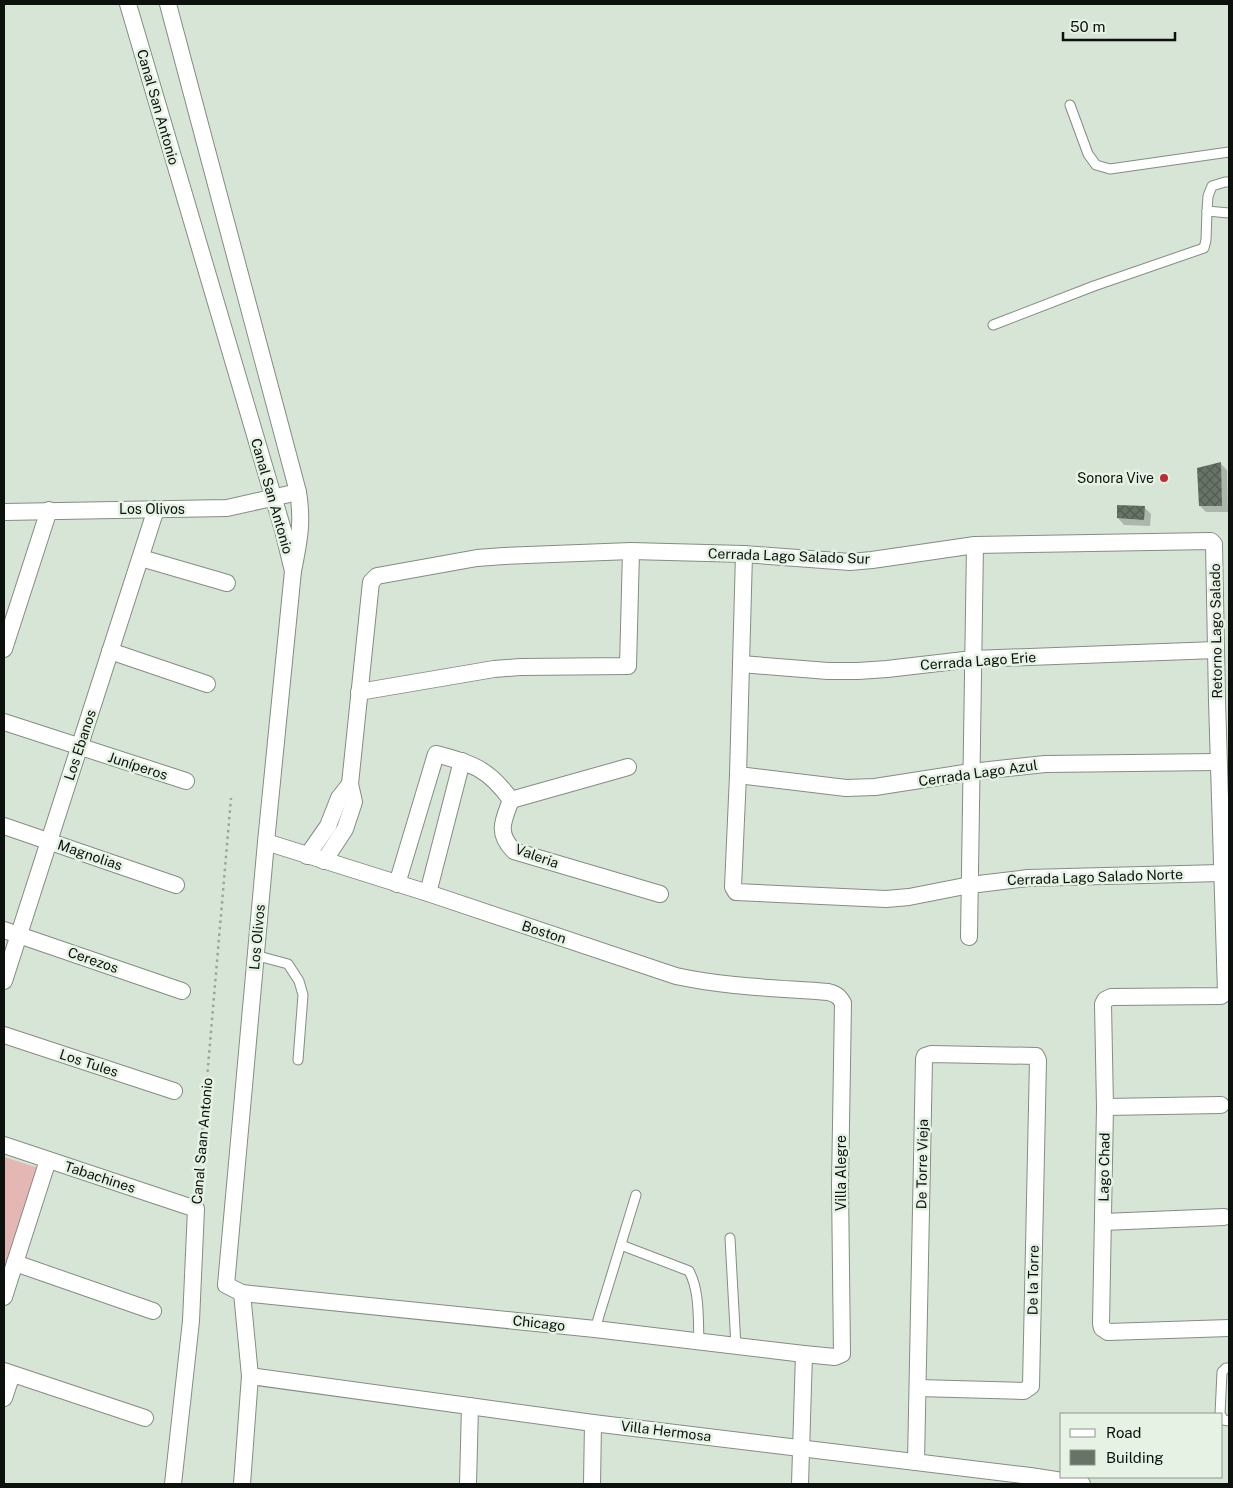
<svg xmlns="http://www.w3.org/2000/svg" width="1233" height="1488" viewBox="0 0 1233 1488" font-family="'Public Sans',sans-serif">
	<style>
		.green { fill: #e4b7b4 }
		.shadow { fill: #0003 }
		.building { fill: url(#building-cross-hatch) }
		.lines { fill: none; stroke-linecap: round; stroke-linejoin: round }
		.lane-casing { stroke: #828e81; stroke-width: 11 }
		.street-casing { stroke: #828e81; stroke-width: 18 }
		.path { stroke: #9aa59a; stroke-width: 2.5; stroke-dasharray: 2.5 4; stroke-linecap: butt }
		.lane { stroke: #fff; stroke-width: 9 }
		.street { stroke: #fff; stroke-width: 16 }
		.poi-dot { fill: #bc2b36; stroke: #e5f2e4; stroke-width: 2 }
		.labels { text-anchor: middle; stroke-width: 5; stroke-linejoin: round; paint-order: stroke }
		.street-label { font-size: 14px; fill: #0d110d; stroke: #e5f2e4 }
		.poi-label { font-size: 14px; fill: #0d110d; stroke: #e5f2e4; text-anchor: end }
	</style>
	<defs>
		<pattern id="building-cross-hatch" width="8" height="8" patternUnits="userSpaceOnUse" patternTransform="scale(1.25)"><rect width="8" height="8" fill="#667366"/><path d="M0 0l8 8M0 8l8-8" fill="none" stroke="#525d52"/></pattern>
	</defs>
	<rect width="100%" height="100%" fill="#d7e5d7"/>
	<polygon class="green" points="4,1157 39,1168 4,1279"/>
	<g class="shadow">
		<polygon points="1220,463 1227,470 1228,512 1206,512 1200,506"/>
		<polygon points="1144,507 1151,514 1150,526 1124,525 1118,518"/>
	</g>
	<g class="building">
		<polygon points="1221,462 1222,506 1199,506 1197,468"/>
		<polygon points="1117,505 1145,506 1144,520 1117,518"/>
	</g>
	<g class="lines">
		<defs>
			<g id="lane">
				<polyline points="1070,105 1088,154 1096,165 1110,169 1229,152"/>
				<polyline points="1229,182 1225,182 1212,186 1208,196 1207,211 1229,213"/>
				<polyline points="993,325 1094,286 1204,248 1206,240 1207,211"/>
				<polyline points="255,955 288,964 299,981 303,995 298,1060"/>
				<polyline points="730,1238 736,1347"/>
				<path d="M621 1245 689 1271C700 1291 698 1320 699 1342"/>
				<polyline points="595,1329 636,1195"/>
				<polyline points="1220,1414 1222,1372 1226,1368 1229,1368"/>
				<polyline points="1222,1417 1223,1420 1229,1421"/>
			</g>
			<g id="street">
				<path d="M128 4 283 530 293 571C299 541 303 522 298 492L168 4"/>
				<polyline points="4,512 227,508 298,492"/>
				<polyline points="744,554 738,775 733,887 736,892 886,899 909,897 970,885 1028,878 1221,873"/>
				<polyline points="141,558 227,583"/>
				<polyline points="4,649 49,510"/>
				<polyline points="110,651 207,684"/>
				<polyline points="741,664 828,671 858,671 887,669 973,659 1216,650"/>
				<polyline points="359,692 494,669 520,667 628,666 631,551"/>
				<polyline points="4,722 186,781"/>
				<polyline points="738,775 846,788 875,787 971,772 1045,764 1218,762"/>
				<polyline points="511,800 628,767"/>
				<polyline points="4,826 176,885"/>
				<path d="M266 842 428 893 676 976C726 987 777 988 828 992 836 994 839 996 843 1003L840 1185 842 1354 835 1357 804 1354 595 1329 242 1293 226 1285 266 842 293 571"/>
				<polyline points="307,856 328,826 339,798 350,784"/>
				<polyline points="324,861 345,829 354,802 350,784 371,582 377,576 477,558 504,556 631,551 744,554 850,562 872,560 975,545 1211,541 1214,544 1217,701 1226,992 1221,996 1111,997 1105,1000 1103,1004 1105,1107 1101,1324 1102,1328 1108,1332 1229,1328"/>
				<path d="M397 884 436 754C473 764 488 768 511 800 503 821 496 833 514 851L660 894"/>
				<polyline points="428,893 462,761"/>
				<polyline points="4,930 182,991"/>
				<polyline points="969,937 975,545"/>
				<polyline points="4,981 156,509"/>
				<polyline points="4,1035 174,1091"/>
				<polyline points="1105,1107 1221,1105"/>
				<polyline points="4,1145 196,1209 191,1321 173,1484"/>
				<polyline points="1103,1222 1224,1217"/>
				<polyline points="15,1263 153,1311"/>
				<polyline points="242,1293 250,1376 242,1484"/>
				<polyline points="4,1297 48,1160"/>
				<polyline points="4,1371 145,1418"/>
				<polyline points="250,1376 593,1423 1030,1476 1082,1484"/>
				<polyline points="4,1398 12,1374"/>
				<polyline points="916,1462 924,1059 925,1056 931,1054 1036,1056 1038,1060 1031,1386 1024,1391 918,1388"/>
				<polyline points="468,1484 470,1406"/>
				<polyline points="592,1484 593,1423"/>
				<polyline points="800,1484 804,1354"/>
			</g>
		</defs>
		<use href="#lane" class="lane-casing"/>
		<use href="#street" class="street-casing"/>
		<polyline class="path" points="197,1195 231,798"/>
		<use href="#lane" class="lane"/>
		<use href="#street" class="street"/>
	</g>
	<circle class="poi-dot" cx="1164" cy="478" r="5"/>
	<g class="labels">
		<g class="street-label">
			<text transform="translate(158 107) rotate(74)" y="5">Canal San Antonio</text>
			<text transform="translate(272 496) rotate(74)" y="5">Canal San Antonio</text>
			<text x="152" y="514">Los Olivos</text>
			<text transform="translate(789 556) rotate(2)" y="5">Cerrada Lago Salado Sur</text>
			<text transform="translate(1216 631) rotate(-91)" y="5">Retorno Lago Salado</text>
			<text transform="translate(978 661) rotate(-4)" y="5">Cerrada Lago Erie</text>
			<text transform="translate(80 745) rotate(-72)" y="5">Los Ebanos</text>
			<text transform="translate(138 766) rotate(18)" y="5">Juníperos</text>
			<text transform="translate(978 773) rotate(-8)" y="5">Cerrada Lago Azul</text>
			<text transform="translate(90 855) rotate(19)" y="5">Magnolias</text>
			<text transform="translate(537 856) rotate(20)" y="5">Valeria</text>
			<text transform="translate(1095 877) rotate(-2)" y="5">Cerrada Lago Salado Norte</text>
			<text transform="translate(544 932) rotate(18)" y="5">Boston</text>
			<text transform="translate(257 937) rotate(-85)" y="5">Los Olivos</text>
			<text transform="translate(93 960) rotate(19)" y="5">Cerezos</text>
			<text transform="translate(89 1063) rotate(18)" y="5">Los Tules</text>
			<text transform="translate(202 1141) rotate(-85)" y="5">Canal Saan Antonio</text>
			<text transform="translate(922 1164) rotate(-89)" y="5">De Torre Vieja</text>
			<text transform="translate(1104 1167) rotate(-89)" y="5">Lago Chad</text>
			<text transform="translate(841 1173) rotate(-90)" y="5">Villa Alegre</text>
			<text transform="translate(100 1177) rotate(18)" y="5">Tabachines</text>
			<text transform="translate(1033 1280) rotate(-89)" y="5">De la Torre</text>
			<text transform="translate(539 1323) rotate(6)" y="5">Chicago</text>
			<text transform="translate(666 1431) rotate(7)" y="5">Villa Hermosa</text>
		</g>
		<g class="poi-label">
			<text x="1154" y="483">Sonora Vive</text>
		</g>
	</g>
	<rect width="1233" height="1488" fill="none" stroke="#0d110d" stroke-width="10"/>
	<rect x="1060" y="1413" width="162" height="65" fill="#e5f2e4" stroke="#8f988e"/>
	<rect x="1070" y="1429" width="25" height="8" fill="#ffffff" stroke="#8f988e"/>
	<text x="1106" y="1438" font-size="15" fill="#0d110d">Road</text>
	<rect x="1070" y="1450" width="25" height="15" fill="#667366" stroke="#8f988e"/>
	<text x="1106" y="1463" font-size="15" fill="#0d110d">Building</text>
	<path d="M1063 32v8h112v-8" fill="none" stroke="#0d110d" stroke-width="2.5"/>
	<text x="1070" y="32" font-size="15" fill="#0d110d" stroke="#e5f2e4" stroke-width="4" paint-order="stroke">50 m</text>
</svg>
